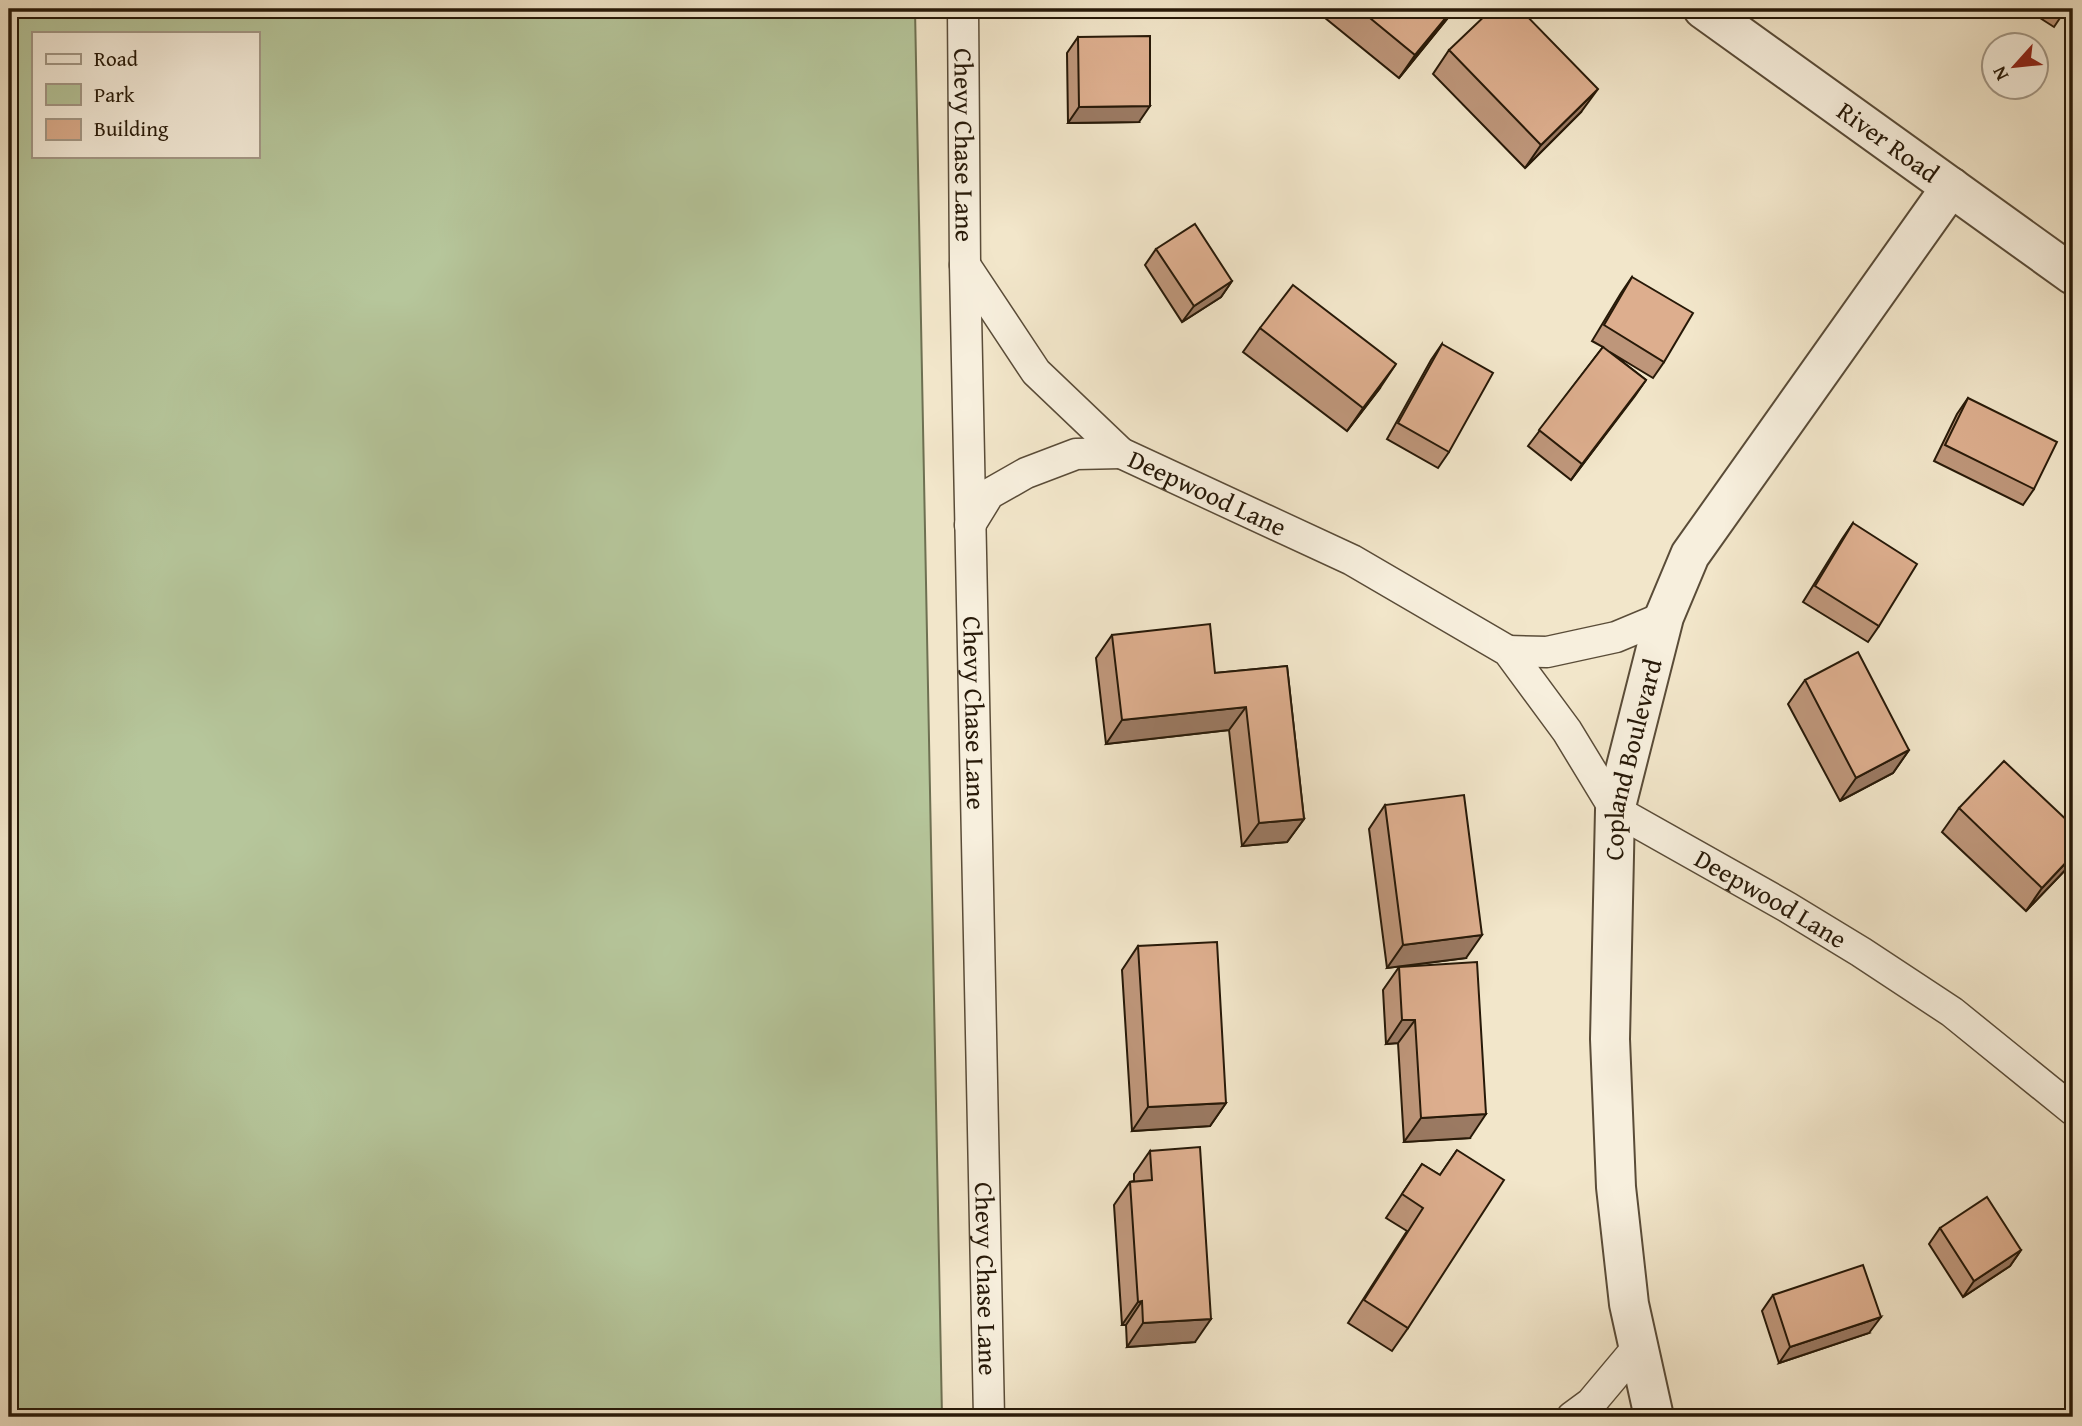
<svg xmlns="http://www.w3.org/2000/svg" width="2082" height="1426" viewBox="0 0 2082 1426" font-family="'Gentium Book Plus',serif">
	<style>
		.green { fill: #b6c69b; stroke: #6e7052; stroke-width: 2; fill-rule: evenodd }
		.lines { fill: none; stroke-linecap: round; stroke-linejoin: round }
		.minor-casing { stroke: #5a4c38; stroke-width: 33 }
		.tertiary-casing { stroke: #5a4c38; stroke-width: 42 }
		.minor { stroke: #f7efdd; stroke-width: 30 }
		.tertiary { stroke: #f7efdd; stroke-width: 38 }
		.wall { fill: #be967a; stroke: #271908; stroke-width: 2 }
		.shaded-wall { fill: #9b7a63; stroke: #271908; stroke-width: 2 }
		.building { fill: #ddae8e; stroke: #271908; stroke-width: 2 }
		.labels { text-anchor: middle; stroke-width: 5; stroke-linejoin: round; paint-order: stroke }
		.street-label { font-size: 26px; fill: #271908; stroke: #f7efdd }
	</style>
	<rect width="100%" height="100%" fill="#f2e6ca"/>
	<filter id="stains"><feTurbulence type="fractalNoise" baseFrequency=".00286" numOctaves="4"/><feColorMatrix values="0 0 0 0 .2 0 0 0 0 .09 0 0 0 0 .02 0 0 0 .5 -.17"/></filter>
	<radialGradient id="worn" r=".72"><stop offset=".6" stop-color="#630" stop-opacity="0"/><stop offset="1" stop-color="#630" stop-opacity=".3"/></radialGradient>
	<path class="green" d="M9 9H915L942 1417H9ZM33 33H257V156H33Z"/>
	<g class="lines">
		<defs>
			<g id="minor">
				<path id="s1" d="M963 9 965 265 989 1417"/>
				<path id="s2" d="M965 265 1036 372 1121 453 1352 560 1508 651 1567 731 1615 810 1787 907 1861 952 1952 1012 2073 1110"/>
				<polyline points="970,525 989,494 1026,473 1076,454 1121,453"/>
				<polyline points="1508,651 1547,652 1616,637 1664,617"/>
				<polyline points="1572,1417 1591,1403 1638,1347"/>
			</g>
			<g id="tertiary">
				<path id="s3" d="M1703 9 2073 275"/>
				<path id="s4" d="M1654 1417 1629 1304 1616 1187 1610 1039 1615 810 1664 617 1690 555 1951 187"/>
			</g>
		</defs>
		<use href="#minor" class="minor-casing"/>
		<use href="#tertiary" class="tertiary-casing"/>
		<use href="#minor" class="minor"/>
		<use href="#tertiary" class="tertiary"/>
	</g>
	<g class="wall">
		<polygon points="1314,9 1455,9 1399,78"/>
		<polygon points="2026,9 2066,9 2054,27"/>
		<polygon points="1078,37 1139,122 1068,123 1067,53"/>
		<polygon points="1449,50 1581,112 1525,168 1433,74"/>
		<polygon points="1156,249 1232,281 1221,297 1182,322 1145,265"/>
		<polygon points="1632,277 1664,362 1653,378 1610,352 1646,380 1571,480 1528,446 1603,347 1592,341 1621,293"/>
		<polygon points="1260,328 1380,388 1347,431 1243,352"/>
		<polygon points="1442,344 1449,452 1438,468 1387,439 1431,360"/>
		<polygon points="1968,398 2034,489 2023,505 1934,461 1957,414"/>
		<polygon points="1853,523 1879,626 1868,642 1803,602 1842,539"/>
		<polygon points="1112,635 1215,673 1287,666 1304,819 1287,842 1242,846 1229,730 1106,744 1096,658"/>
		<polygon points="1805,680 1909,750 1893,773 1840,801 1788,704"/>
		<polygon points="1385,805 1466,958 1387,968 1369,829"/>
		<polygon points="1959,808 2071,864 2026,911 1942,832"/>
		<polygon points="2073,921 2073,929 2069,926"/>
		<polygon points="1138,946 1226,1103 1210,1126 1132,1131 1122,970"/>
		<polygon points="1399,967 1470,1138 1404,1142 1398,1043 1386,1044 1383,990"/>
		<polygon points="1457,1150 1408,1328 1392,1351 1348,1323 1407,1231 1386,1218 1422,1164 1440,1175"/>
		<polygon points="1150,1151 1195,1342 1127,1347 1126,1325 1122,1325 1114,1205 1130,1182 1134,1181 1134,1174"/>
		<polygon points="1940,1228 2021,1250 2010,1266 1963,1297 1929,1244"/>
		<polygon points="1773,1295 1869,1333 1779,1363 1762,1311"/>
	</g>
	<g class="shaded-wall">
		<polygon points="1453,9 1455,9 1448,18 1399,78 1415,55"/>
		<polygon points="1598,89 1581,112 1525,168 1541,145"/>
		<polygon points="1150,106 1139,122 1068,123 1079,107"/>
		<polygon points="1232,281 1221,297 1182,322 1194,306"/>
		<polygon points="1396,364 1380,388 1347,431 1363,408"/>
		<polygon points="1646,380 1635,396 1571,480 1582,464"/>
		<polygon points="1246,707 1229,730 1106,744 1122,720"/>
		<polygon points="1909,750 1893,773 1840,801 1856,778"/>
		<polygon points="1304,819 1287,842 1242,846 1259,823"/>
		<polygon points="2073,855 2073,861 2071,864 2026,911 2042,888"/>
		<polygon points="1482,935 1466,958 1387,968 1403,945"/>
		<polygon points="1402,1020 1415,1020 1398,1043 1386,1044"/>
		<polygon points="1226,1103 1210,1126 1132,1131 1148,1107"/>
		<polygon points="1486,1114 1470,1138 1404,1142 1421,1118"/>
		<polygon points="2021,1250 2010,1266 1963,1297 1974,1281"/>
		<polygon points="1142,1301 1126,1325 1122,1325 1138,1302"/>
		<polygon points="1881,1317 1869,1333 1779,1363 1790,1347"/>
		<polygon points="1211,1319 1195,1342 1127,1347 1143,1323"/>
	</g>
	<g class="building">
		<polygon points="1359,9 1453,9 1415,55"/>
		<polygon points="1492,9 1520,9 1598,89 1541,145 1449,50"/>
		<polygon points="1150,36 1150,106 1079,107 1078,37"/>
		<polygon points="1195,224 1232,281 1194,306 1156,249"/>
		<polygon points="1632,277 1693,313 1664,362 1604,325"/>
		<polygon points="1293,285 1396,364 1363,408 1260,328"/>
		<polygon points="1442,344 1493,373 1449,452 1398,423"/>
		<polygon points="1603,347 1646,380 1582,464 1539,430"/>
		<polygon points="1968,398 2057,442 2034,489 1945,445"/>
		<polygon points="1853,523 1917,564 1879,626 1815,586"/>
		<polygon points="1210,624 1215,673 1287,666 1304,819 1259,823 1246,707 1122,720 1112,635"/>
		<polygon points="1858,652 1909,750 1856,778 1805,680"/>
		<polygon points="2004,761 2073,826 2073,855 2042,888 1959,808"/>
		<polygon points="1464,795 1482,935 1403,945 1385,805"/>
		<polygon points="1217,942 1226,1103 1148,1107 1138,946"/>
		<polygon points="1477,962 1486,1114 1421,1118 1415,1020 1402,1020 1399,967"/>
		<polygon points="1200,1147 1211,1319 1143,1323 1142,1301 1138,1302 1130,1182 1152,1180 1150,1151"/>
		<polygon points="1457,1150 1504,1180 1408,1328 1364,1300 1423,1208 1402,1194 1422,1164 1440,1175"/>
		<polygon points="1987,1197 2021,1250 1974,1281 1940,1228"/>
		<polygon points="1863,1265 1881,1317 1790,1347 1773,1295"/>
	</g>
	<g class="labels">
		<g class="street-label">
			<text dy="9" stroke="none"><textPath href="#s3" startOffset="228">River Road</textPath></text>
			<text dy="9" stroke="none"><textPath href="#s1" startOffset="136">Chevy Chase Lane</textPath></text>
			<text dy="9" stroke="none"><textPath href="#s2" startOffset="341">Deepwood Lane</textPath></text>
			<text dy="9" stroke="none"><textPath href="#s1" startOffset="704">Chevy Chase Lane</textPath></text>
			<text dy="9" stroke="none"><textPath href="#s4" startOffset="663">Copland Boulevard</textPath></text>
			<text dy="9" stroke="none"><textPath href="#s2" startOffset="1052">Deepwood Lane</textPath></text>
			<text dy="9" stroke="none"><textPath href="#s1" startOffset="1270">Chevy Chase Lane</textPath></text>
		</g>
	</g>
	<rect width="2082" height="1426" fill="none" stroke="#f2e6ca" stroke-width="35"/>
	<rect x="10" y="10" width="2061" height="1405" fill="none" stroke="#271908" stroke-width="3.5"/>
	<rect x="18" y="18" width="2047" height="1391" fill="none" stroke="#271908" stroke-width="2"/>
	<rect x="32" y="32" width="228" height="126" fill="#f7efdd" stroke="#a49988" stroke-width="2"/>
	<rect x="46" y="54" width="35" height="10" fill="#f7efdd" stroke="#a49988" stroke-width="2"/>
	<text x="94" y="66" font-size="21" fill="#271908">Road</text>
	<rect x="46" y="84" width="35" height="21" fill="#b6c69b" stroke="#a49988" stroke-width="2"/>
	<text x="94" y="102" font-size="21" fill="#271908">Park</text>
	<rect x="46" y="119" width="35" height="21" fill="#ddae8e" stroke="#a49988" stroke-width="2"/>
	<text x="94" y="136" font-size="21" fill="#271908">Building</text>
	<g transform="translate(2015 66) rotate(243)"><circle r="33" fill="#f7efdd" stroke="#a49988" stroke-width="2"/>
	<path d="M0-5L12 26L0 18L-12 26Z" fill="#8f2418"/>
	<text y="-10" font-size="19" font-weight="bold" text-anchor="middle" fill="#271908">N</text>
	</g>
	<rect width="100%" height="100%" filter="url(#stains)"/>
	<rect width="100%" height="100%" fill="url(#worn)"/>
</svg>
